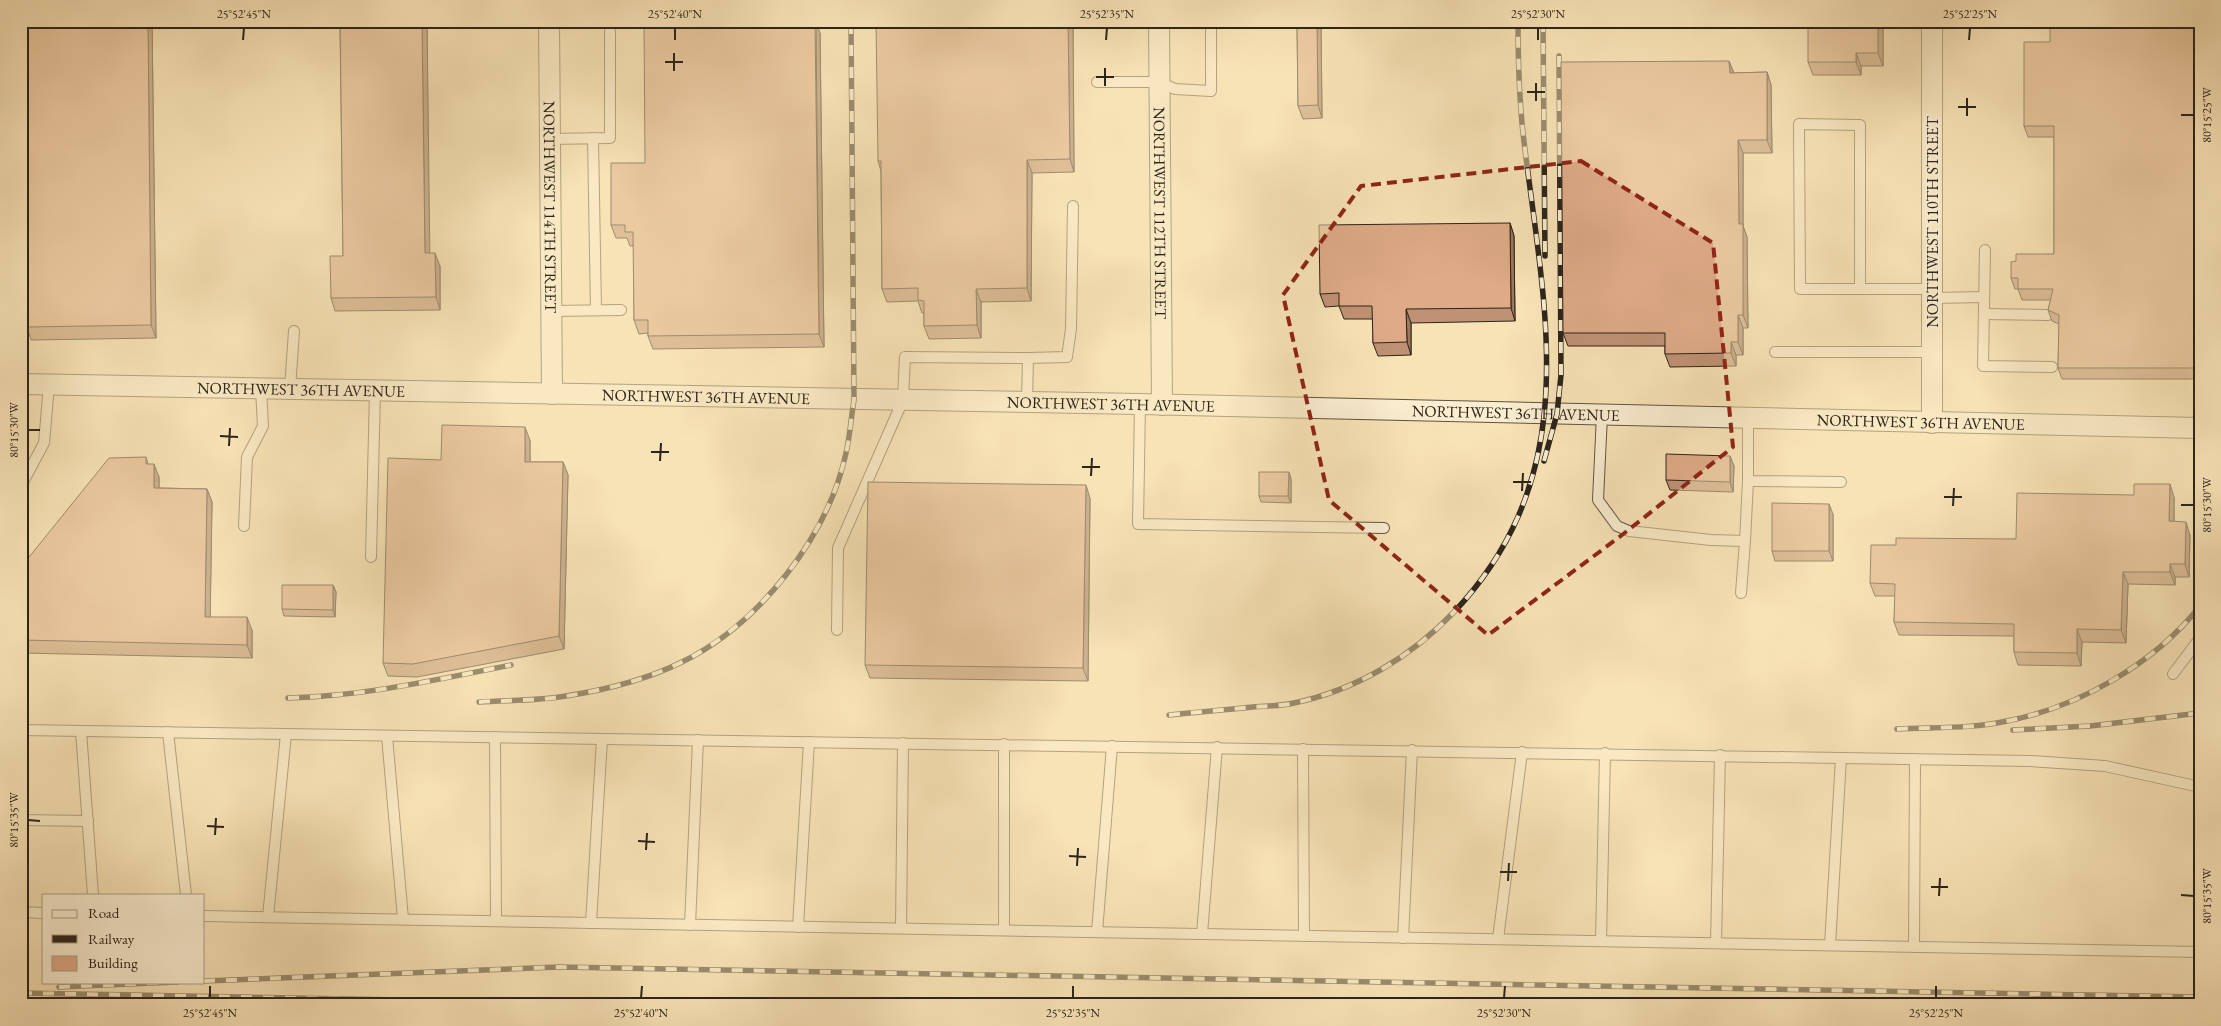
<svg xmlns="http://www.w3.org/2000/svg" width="2221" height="1026" viewBox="0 0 2221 1026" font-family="'EB Garamond',serif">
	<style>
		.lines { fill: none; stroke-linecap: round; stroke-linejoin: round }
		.service-casing { stroke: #5f5441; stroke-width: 12 }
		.minor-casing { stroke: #5f5441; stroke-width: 22 }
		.service { stroke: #faedd0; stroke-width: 10 }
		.minor { stroke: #faedd0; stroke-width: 20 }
		.rail-casing { stroke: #2c241a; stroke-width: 5.5 }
		.rail { stroke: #faedd0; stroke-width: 4; stroke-dasharray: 11; stroke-linecap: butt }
		.wall { fill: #bf9274; stroke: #2c241a }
		.shaded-wall { fill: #9b775e; stroke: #2c241a }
		.building { fill: #deaa87; stroke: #2c241a }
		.marked { fill: none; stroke: #8f2418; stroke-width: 4; stroke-dasharray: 10 6; stroke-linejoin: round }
		.ticks { fill: none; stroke: #2c241a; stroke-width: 2 }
		.labels { text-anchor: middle; stroke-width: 5; stroke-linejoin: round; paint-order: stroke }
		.street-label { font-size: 16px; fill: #2c241a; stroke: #faedd0 }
		.neatline { fill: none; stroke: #2c241a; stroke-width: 2 }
		.ticks-label { font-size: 12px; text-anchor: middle; fill: #2c241a }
	</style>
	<rect width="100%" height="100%" fill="#f8e3b7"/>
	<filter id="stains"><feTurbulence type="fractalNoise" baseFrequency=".004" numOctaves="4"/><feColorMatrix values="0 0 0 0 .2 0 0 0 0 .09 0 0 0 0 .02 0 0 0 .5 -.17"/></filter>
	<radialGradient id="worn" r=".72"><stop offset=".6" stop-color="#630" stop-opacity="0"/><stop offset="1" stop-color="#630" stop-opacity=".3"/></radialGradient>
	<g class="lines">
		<defs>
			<g id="service">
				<polyline points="1097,82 1159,82 1175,89 1211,91 1211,21"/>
				<polyline points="593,138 596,310"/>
				<polyline points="550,139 610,138 610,31"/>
				<polyline points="1985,250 1983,366 2052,367"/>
				<polyline points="1860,289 1860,125 1799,124 1800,289 1932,289"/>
				<polyline points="1932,298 1984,297"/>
				<polyline points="552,311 621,310"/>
				<polyline points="1984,314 2048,315"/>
				<polyline points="1775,352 1932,352"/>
				<polyline points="290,389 294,331"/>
				<polyline points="1027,402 1028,358 1067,357 1071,329 1073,206"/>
				<polyline points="1140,404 1138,524 1384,528"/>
				<polyline points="1602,415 1598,500 1617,526 1629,531 1711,540 1745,541 1748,481"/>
				<polyline points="1748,418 1748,481 1841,482"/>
				<polyline points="21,486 44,443 49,385"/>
				<polyline points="244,526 247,457 263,426 261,389"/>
				<polyline points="371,557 375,391"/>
				<polyline points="1741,593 1745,541"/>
				<polyline points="837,630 838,548 903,400 905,357 1028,358"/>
				<polyline points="2173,674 2200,638"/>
				<polyline points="21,730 2030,761 2105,766 2200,787"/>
				<polyline points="81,731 93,895"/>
				<polyline points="168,732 186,895"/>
				<polyline points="387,736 403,919"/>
				<polyline points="495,737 496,921"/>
				<polyline points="1004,744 1004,930"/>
				<polyline points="1303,749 1304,936"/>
				<polyline points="21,820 88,821"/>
				<polyline points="21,912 44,913"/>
				<polyline points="204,916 2200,952"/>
				<polyline points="268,917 286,734"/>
				<polyline points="591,923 602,739"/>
				<polyline points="690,925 698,740"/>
				<polyline points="798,927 809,742"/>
				<polyline points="901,928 903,743"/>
				<polyline points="1097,932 1112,746"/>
				<polyline points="1202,934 1217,747"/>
				<polyline points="1403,938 1412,750"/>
				<polyline points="1498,939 1522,752"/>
				<polyline points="1601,941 1605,753"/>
				<polyline points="1716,943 1720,755"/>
				<polyline points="1830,945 1841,758"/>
				<polyline points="1914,947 1915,759"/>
			</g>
			<g id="minor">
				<path id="s1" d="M549 21 552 394"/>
				<path id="s2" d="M1159 21 1162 405"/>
				<polyline points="1932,21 1932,423"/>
				<path id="s3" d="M21 384 1140 404 2200 428"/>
			</g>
		</defs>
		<use href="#service" class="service-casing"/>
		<use href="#minor" class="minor-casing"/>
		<use href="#service" class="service"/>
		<use href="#minor" class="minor"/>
		<defs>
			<g id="rail">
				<polyline points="21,21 26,297 21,349"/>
				<polyline points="1543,21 1545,256"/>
				<polyline points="1544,461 1557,414 1561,375 1559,56"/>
				<path d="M288 698C365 696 435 680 511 665"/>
				<path d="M479 702C508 700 538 701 566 696 605 690 648 679 682 662 759 624 828 537 846 453 850 436 851 418 854 400L851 21"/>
				<path d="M1169 715C1197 712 1225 710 1253 707 1266 706 1281 706 1294 703 1356 690 1411 657 1454 612 1588 470 1543 306 1523 133 1519 96 1518 58 1518 21"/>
				<path d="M1897 729C1933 727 1971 729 2007 721 2079 707 2154 664 2200 606"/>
				<polyline points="2013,730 2090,726 2200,713"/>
				<polyline points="204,981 559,967 2200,997"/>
				<polyline points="59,987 177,982"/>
				<polyline points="21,993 677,1005"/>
			</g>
		</defs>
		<use href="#rail" class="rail-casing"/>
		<use href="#rail" class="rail"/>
	</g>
	<g class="wall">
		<polygon points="23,21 152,21 156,338 31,340 27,327"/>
		<polygon points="340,21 427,21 429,253 440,266 440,310 335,311 331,298 343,256"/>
		<polygon points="1073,21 1074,172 1032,173 1031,301 981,302 981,338 929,339 924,326 924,313 922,313 918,301 887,302 882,289 881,171 878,161"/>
		<polygon points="1297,21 1321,21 1322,118 1303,119 1298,106"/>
		<polygon points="1883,21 1883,66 1861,66 1861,75 1813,75 1808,62"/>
		<polygon points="2200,21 2200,379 2062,379 2058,368 2059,324 2052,321 2048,310 2051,300 2022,300 2018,289 2015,289 2011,278 2016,261 2054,254 2054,137 2028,137 2024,126 2050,42"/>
		<polygon points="820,33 824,347 653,349 648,336 648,333 639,334 634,320 634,246 630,246 627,238 616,238 611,225"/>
		<polygon points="1729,61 1734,73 1767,72 1771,85 1772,153 1743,153 1743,226 1747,237 1748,328 1743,328 1743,355 1736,355 1736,366 1670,367 1665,354 1665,346 1568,346 1563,333"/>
		<polygon points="1510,223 1514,236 1515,321 1411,323 1411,355 1378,356 1373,343 1373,319 1344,319 1339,306 1325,307 1320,294"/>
		<polygon points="530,440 530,462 563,462 568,475 564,649 417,677 388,676 383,663 441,460"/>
		<polygon points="1730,456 1734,466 1733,492 1670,490 1666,480"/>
		<polygon points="146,457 148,464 159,477 159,488 207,489 212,502 210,617 252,630 252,658 21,653 21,567"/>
		<polygon points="1289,472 1291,479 1291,503 1261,502 1259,496"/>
		<polygon points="2174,497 2174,522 2190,535 2189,577 2175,577 2175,585 2128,584 2126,643 2082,642 2081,666 2018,665 2014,652 2014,636 1899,635 1894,622 1895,596 1875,596 1870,583 1896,545 2016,539"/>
		<polygon points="1090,498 1088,681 870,678 865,665"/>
		<polygon points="1833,514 1833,561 1775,561 1772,551"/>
		<polygon points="333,585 336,592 335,617 284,616 282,609"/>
	</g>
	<g class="shaded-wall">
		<polygon points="148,21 152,21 156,338 151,325"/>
		<polygon points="422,21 427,21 430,266 425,253"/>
		<polygon points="816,21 820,33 824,347 819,334"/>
		<polygon points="1068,21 1073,21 1074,172 1070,159"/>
		<polygon points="1317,21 1321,21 1322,118 1318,105"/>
		<polygon points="1878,21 1883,21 1883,66 1878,53"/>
		<polygon points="1856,53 1861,66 1861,75 1856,62"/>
		<polygon points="1729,61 1734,74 1730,73"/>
		<polygon points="1767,72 1771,85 1772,153 1767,140"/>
		<polygon points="1738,140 1743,153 1743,226 1747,237 1748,328 1743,315 1739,224"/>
		<polygon points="1027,160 1032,173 1031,301 1027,288"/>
		<polygon points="1510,223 1514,236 1515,321 1511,308"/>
		<polygon points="435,253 440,266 440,310 436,297"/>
		<polygon points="976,289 981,302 981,338 977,325"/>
		<polygon points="1406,309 1411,323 1411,355 1407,342"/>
		<polygon points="1738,315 1743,328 1743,355 1738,342"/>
		<polygon points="1731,342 1736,355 1736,366 1731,353"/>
		<polygon points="525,427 530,440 530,475 525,462"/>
		<polygon points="1730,456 1734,466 1733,492 1730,482"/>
		<polygon points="563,462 568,475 564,649 559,636"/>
		<polygon points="154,464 159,477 159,501 154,488"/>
		<polygon points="1289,472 1291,479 1291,503 1288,496"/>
		<polygon points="2170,484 2174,497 2174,534 2169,521"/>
		<polygon points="1086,485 1090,498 1088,681 1083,668"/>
		<polygon points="207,489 212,502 210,630 205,617"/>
		<polygon points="1829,504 1833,514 1833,561 1829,551"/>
		<polygon points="2186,522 2190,535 2189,577 2185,564"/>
		<polygon points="2170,564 2175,577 2175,585 2170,572"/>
		<polygon points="2123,572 2128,584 2126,643 2121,630"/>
		<polygon points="333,585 336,592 335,617 333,610"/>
		<polygon points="247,617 252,630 252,658 247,645"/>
		<polygon points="2077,629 2082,642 2081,666 2077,653"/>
	</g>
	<g class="building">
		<polygon points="23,21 148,21 151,325 27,327"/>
		<polygon points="340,21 422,21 425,253 435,253 436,297 331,298 330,256 343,256"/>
		<polygon points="740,21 815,21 819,334 648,336 648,320 634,320 633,232 625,232 625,225 611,225 611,163 645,163 644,22"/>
		<polygon points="876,21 1068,21 1070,159 1027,160 1027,288 976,289 977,325 924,326 924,301 918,300 918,288 882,289 881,161 878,161"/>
		<polygon points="1297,21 1317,21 1318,105 1298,106"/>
		<polygon points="1808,21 1878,21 1878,53 1856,53 1856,62 1808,62"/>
		<polygon points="2050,21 2200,21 2200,368 2058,368 2059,315 2048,310 2053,289 2018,289 2018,278 2011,278 2011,262 2016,261 2016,254 2054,254 2054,126 2024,126 2024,42 2050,42"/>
		<polygon points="1729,61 1730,73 1767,72 1767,140 1738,140 1739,224 1743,224 1743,315 1738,315 1738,342 1731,342 1731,353 1665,354 1665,333 1563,333 1561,62"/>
		<polygon points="1510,223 1511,308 1406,309 1407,342 1373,343 1372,306 1339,306 1339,293 1320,294 1319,225"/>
		<polygon points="442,425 525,427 525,462 563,462 559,636 413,664 383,663 388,458 441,460"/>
		<polygon points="1666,454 1730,456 1730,482 1666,480"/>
		<polygon points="146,457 146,464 154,464 154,488 207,489 205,617 247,617 247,645 21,640 21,567 109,458"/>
		<polygon points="1259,472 1289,472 1288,496 1259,496"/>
		<polygon points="868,482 1086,485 1083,668 865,665"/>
		<polygon points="2134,484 2170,484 2169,521 2186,522 2185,564 2170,564 2170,572 2123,572 2121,630 2077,629 2077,653 2014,652 2014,624 1894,622 1895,584 1870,583 1871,545 1896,545 1896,538 2016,539 2017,493 2134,495"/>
		<polygon points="1772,503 1829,504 1829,551 1772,551"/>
		<polygon points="282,585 333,585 333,610 282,609"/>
	</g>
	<path d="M0 0H2221V1026H0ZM1581 161 1713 243 1733 447 1622 535 1488 635 1329 500 1283 295 1361 186Z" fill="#f8e3b7" fill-opacity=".55" fill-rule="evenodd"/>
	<path class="marked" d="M1581 161 1713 243 1733 447 1622 535 1488 635 1329 500 1283 295 1361 186Z"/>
	<path class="ticks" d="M243 40 244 28M675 40V28M1106 40 1107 28M1538 40V28M1969 40 1970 28M665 62H683M674 71V53M1096 77H1114M1105 86V68M1527 92H1545M1536 101V83M1958 107H1976M2181 115H2194M1967 116V98M28 430H40M220 436 238 437M229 446 230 428M651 452H669M660 461 661 443M1082 467H1100M1091 476 1092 458M1513 482H1531M1522 491 1523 473M1944 497H1962M2181 505H2194M1953 506 1954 488M28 820 40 821M207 826 224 827M215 835 216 818M638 841 655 842M646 850 647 833M1069 856 1086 857M1077 866 1078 848M1500 872H1517M1508 881 1509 863M1931 887H1948M2181 895 2194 896M1939 896 1940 878M210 998V986M641 998 642 986M1073 998V986M1504 998 1505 986M1936 998V986"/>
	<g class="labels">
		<g class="street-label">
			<text dy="6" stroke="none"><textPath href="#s1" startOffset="186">NORTHWEST 114TH STREET</textPath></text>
			<text dy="6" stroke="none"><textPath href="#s2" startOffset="192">NORTHWEST 112TH STREET</textPath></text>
			<text transform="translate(1932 222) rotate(-90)" y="6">NORTHWEST 110TH STREET</text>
			<text dy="6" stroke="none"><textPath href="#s3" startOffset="280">NORTHWEST 36TH AVENUE</textPath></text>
			<text dy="6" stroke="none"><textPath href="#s3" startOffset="685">NORTHWEST 36TH AVENUE</textPath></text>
			<text dy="6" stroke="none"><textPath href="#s3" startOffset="1090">NORTHWEST 36TH AVENUE</textPath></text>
			<text dy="6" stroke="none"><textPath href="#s3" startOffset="1495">NORTHWEST 36TH AVENUE</textPath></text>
			<text dy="6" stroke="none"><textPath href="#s3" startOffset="1900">NORTHWEST 36TH AVENUE</textPath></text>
		</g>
	</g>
	<rect width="2221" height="1026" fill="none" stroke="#f8e3b7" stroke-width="55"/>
	<rect x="42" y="894" width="162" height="90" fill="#faedd0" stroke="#a89d87"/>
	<rect x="52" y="910" width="25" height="8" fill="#faedd0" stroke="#a89d87"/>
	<text x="88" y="918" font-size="15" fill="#2c241a">Road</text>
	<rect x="52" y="935" width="25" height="8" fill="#2c241a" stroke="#a89d87"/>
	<text x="88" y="944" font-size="15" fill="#2c241a">Railway</text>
	<rect x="52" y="956" width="25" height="15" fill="#deaa87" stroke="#a89d87"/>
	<text x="88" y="968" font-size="15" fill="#2c241a">Building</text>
	<rect x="28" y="28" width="2166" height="970" class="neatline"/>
	<g class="ticks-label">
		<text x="244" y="18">25°52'45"N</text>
		<text x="675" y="18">25°52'40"N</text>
		<text x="1107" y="18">25°52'35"N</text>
		<text x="1538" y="18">25°52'30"N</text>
		<text x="1970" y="18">25°52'25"N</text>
		<text transform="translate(2207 115) rotate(-90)" y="4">80°15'25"W</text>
		<text transform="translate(14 430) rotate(-90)" y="4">80°15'30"W</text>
		<text transform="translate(2207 505) rotate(-90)" y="4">80°15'30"W</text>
		<text transform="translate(14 820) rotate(-90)" y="4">80°15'35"W</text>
		<text transform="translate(2207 896) rotate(-90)" y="4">80°15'35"W</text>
		<text x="210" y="1017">25°52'45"N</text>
		<text x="641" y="1017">25°52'40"N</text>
		<text x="1073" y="1017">25°52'35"N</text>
		<text x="1504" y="1017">25°52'30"N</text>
		<text x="1936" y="1017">25°52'25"N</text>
	</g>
	<rect width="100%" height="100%" filter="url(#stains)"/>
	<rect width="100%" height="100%" fill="url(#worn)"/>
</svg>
